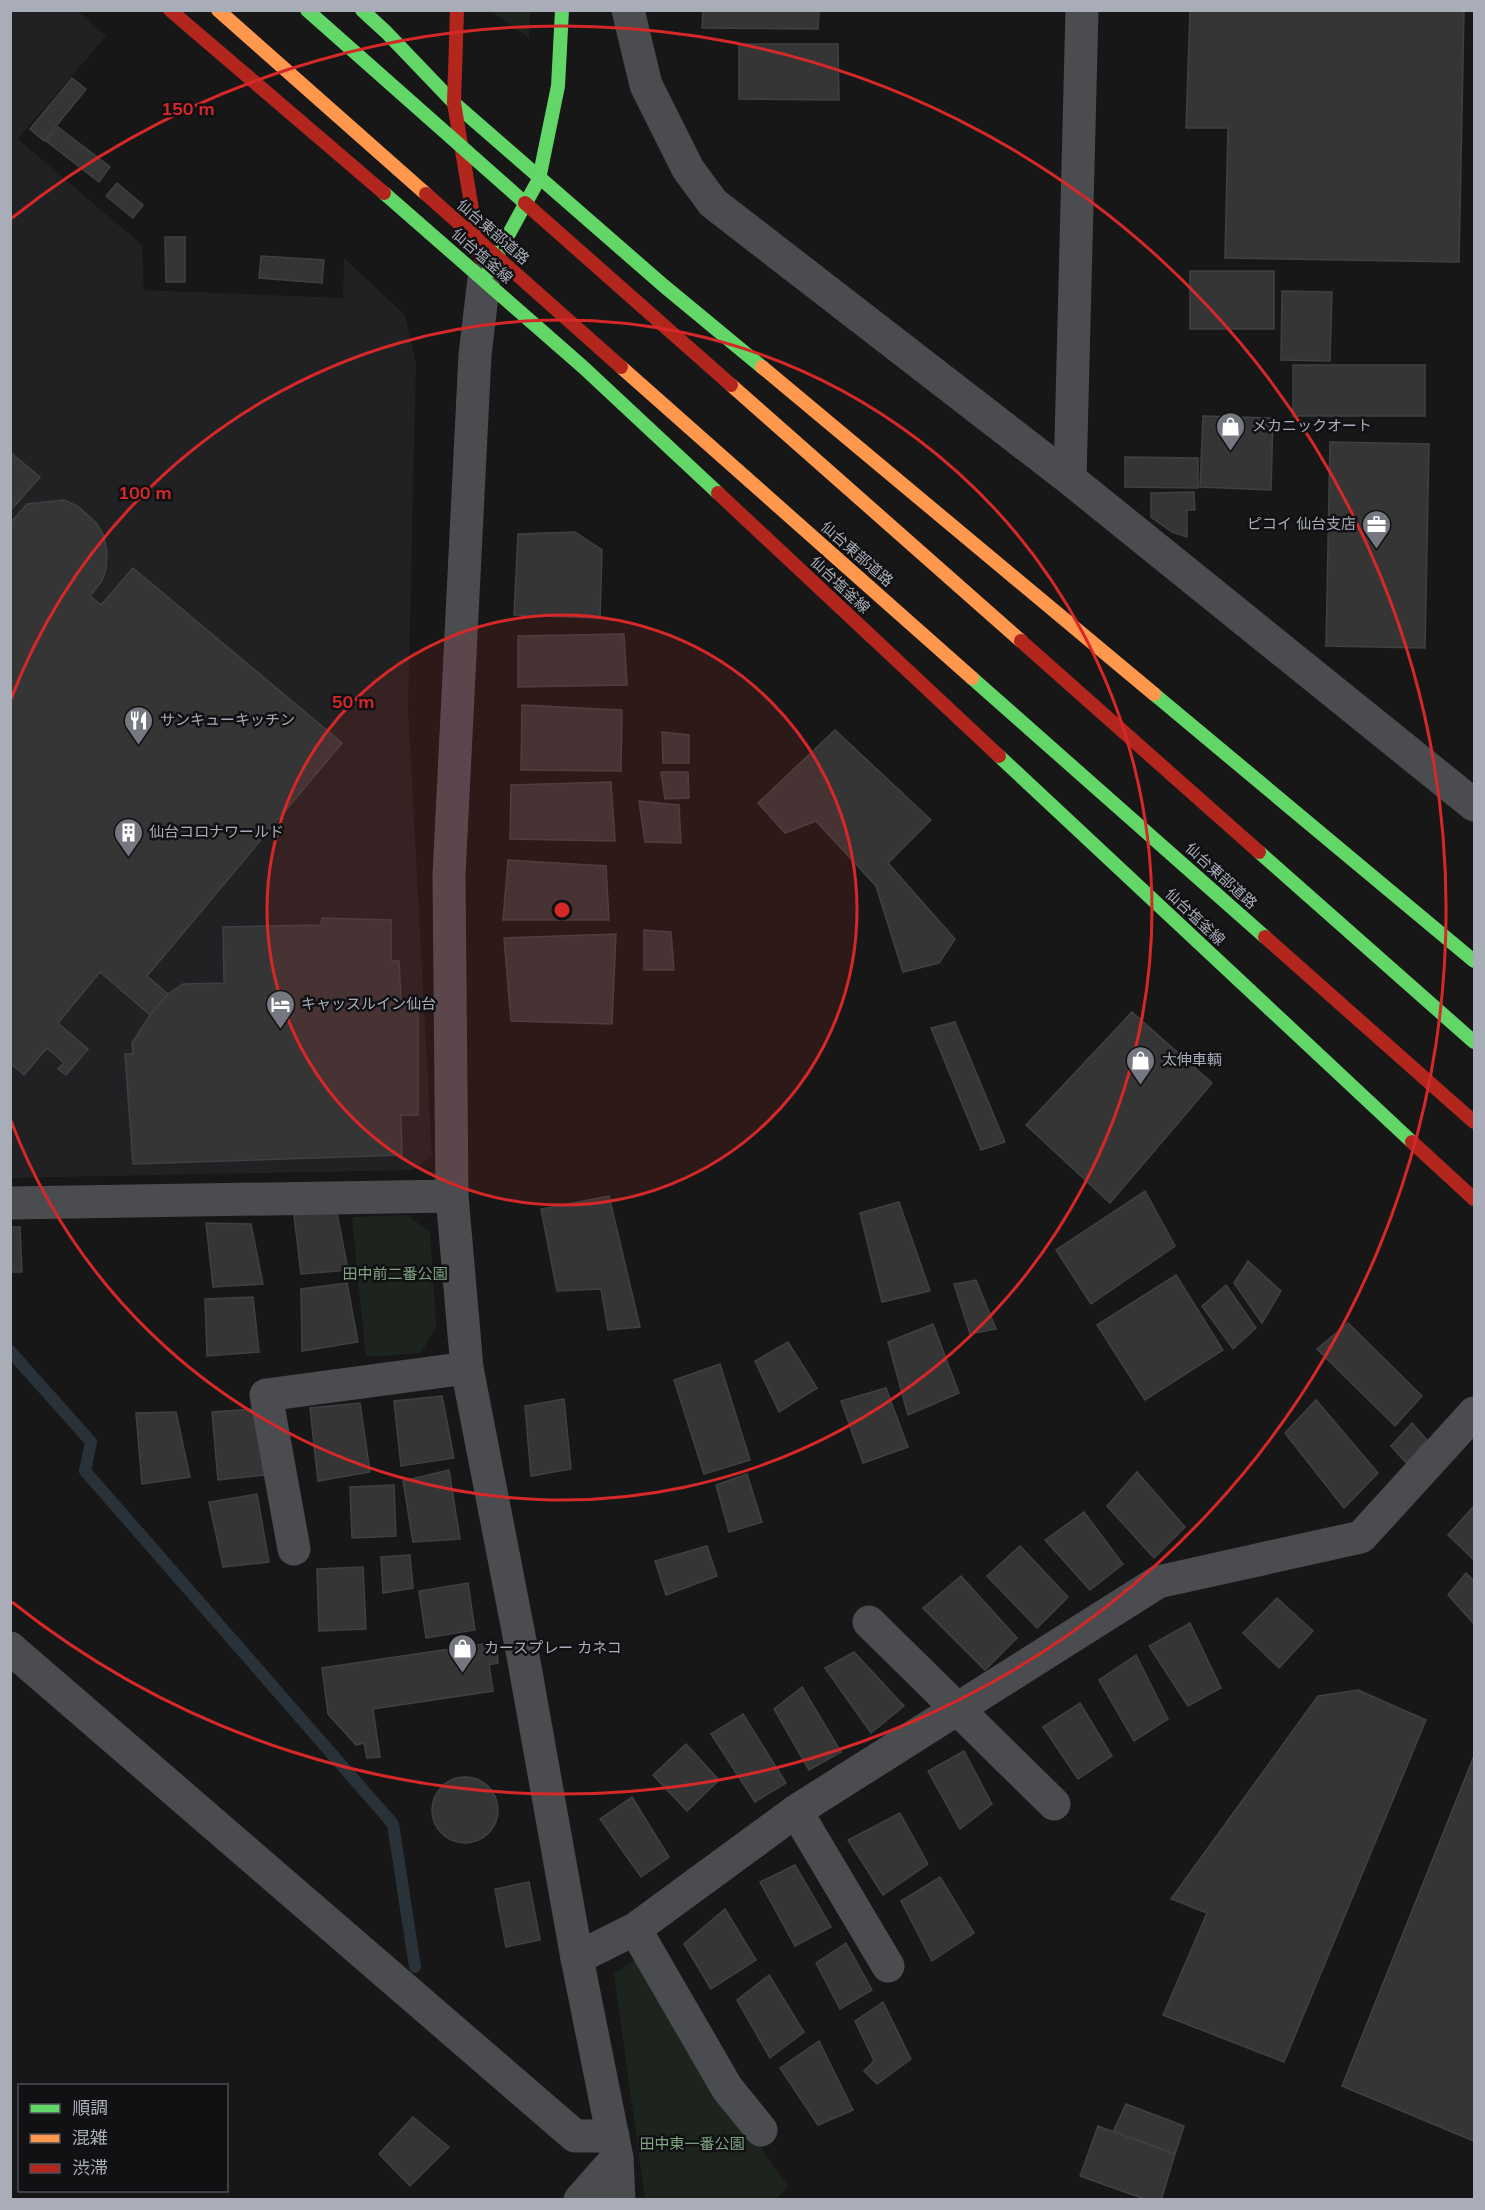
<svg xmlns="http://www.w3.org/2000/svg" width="1485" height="2210" viewBox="0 0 1485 2210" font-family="Mulish,'Noto Sans JP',sans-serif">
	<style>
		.built { fill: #212123 }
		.green { fill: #1d241e }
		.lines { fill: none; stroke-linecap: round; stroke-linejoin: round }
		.stream { stroke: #2a3239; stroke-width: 12 }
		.building { fill: #353536; stroke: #3f4043; stroke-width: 1.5 }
		.street { stroke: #4b4c50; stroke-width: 33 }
		.fast { stroke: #63d668; stroke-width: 14 }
		.slow { stroke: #ff974d; stroke-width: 14 }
		.jam { stroke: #b3261e; stroke-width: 14 }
		.fast-bridge { stroke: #63d668; stroke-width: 14 }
		.slow-bridge { stroke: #ff974d; stroke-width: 14 }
		.jam-bridge { stroke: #b3261e; stroke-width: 14 }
		.ring { fill: none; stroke: #d62828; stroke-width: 3 }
		.labels { text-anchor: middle; stroke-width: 5; stroke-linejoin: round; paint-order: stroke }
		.street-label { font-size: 15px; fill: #a8adb8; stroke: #111113 }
		.poi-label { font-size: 15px; fill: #a8adb8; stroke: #111113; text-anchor: start }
		.park-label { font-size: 15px; fill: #7fa381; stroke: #111113 }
		.centre { fill: #d62828; stroke: #111113; stroke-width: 3 }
		.ring-label { font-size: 18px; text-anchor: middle; font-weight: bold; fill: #d62828; stroke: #111113; stroke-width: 5; stroke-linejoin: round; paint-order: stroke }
	</style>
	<rect width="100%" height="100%" fill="#171717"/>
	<polygon class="built" points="10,11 78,11 106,36 18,139 142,245 144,290 343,298 344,258 405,315 416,363 408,708 432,1156 413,1170 11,1178"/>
	<g class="green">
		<polygon points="491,11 530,11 529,38"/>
		<polygon points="407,1215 430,1232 436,1327 421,1353 366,1357 352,1217"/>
		<polygon points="640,1956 721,2092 788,2186 776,2199 645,2199 614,1974"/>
	</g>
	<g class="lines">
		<polyline class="stream" points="10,1351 91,1442 85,1471 393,1824 415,1967"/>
	</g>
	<g class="building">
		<polygon points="703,10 819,10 818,29 702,28"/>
		<polygon points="1190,10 1464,10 1459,262 1225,258 1228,128 1186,128"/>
		<polygon points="739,44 838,44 839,100 739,99"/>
		<polygon points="72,78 86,89 44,141 30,129"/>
		<polygon points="58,127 110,167 99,182 46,141"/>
		<polygon points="117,183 143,205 133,218 106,196"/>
		<polygon points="165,237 185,237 185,282 166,282"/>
		<polygon points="261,256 324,260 322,283 259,278"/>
		<rect x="1190" y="271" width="84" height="58"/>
		<polygon points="1282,291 1332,292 1330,361 1281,360"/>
		<rect x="1293" y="365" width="132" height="51"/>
		<polygon points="1203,416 1273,418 1271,490 1200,487"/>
		<polygon points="1330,442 1429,444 1425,648 1326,646"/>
		<polygon points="10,452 40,477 10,511"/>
		<polygon points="1125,457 1198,458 1198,488 1125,487"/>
		<polygon points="1194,492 1195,510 1187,510 1187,537 1172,532 1151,517 1151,493"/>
		<polygon points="64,500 79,507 97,524 104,536 107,552 106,569 102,581 90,596 101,605 133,568 342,743 147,976 168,994 150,1015 100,972 58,1023 88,1049 66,1075 58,1069 64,1063 47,1048 24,1075 10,1063 10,520 12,521 27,504"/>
		<polygon points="575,532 602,550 600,618 514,615 518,534"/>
		<polygon points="624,634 627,685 518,687 518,636"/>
		<polygon points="522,705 622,710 621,771 521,770"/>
		<polygon points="835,730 931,820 888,863 955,939 939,963 903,972 876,886 816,821 785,833 758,803"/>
		<polygon points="662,732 689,735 689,763 663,763"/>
		<polygon points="661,772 688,772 689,798 665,799"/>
		<polygon points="611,782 615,841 510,839 511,785"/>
		<polygon points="639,801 679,805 681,843 645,842"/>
		<polygon points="508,860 606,866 609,920 503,920"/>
		<polygon points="322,918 391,920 391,961 399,961 401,999 418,1001 418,1115 401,1115 402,1155 133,1164 125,1054 133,1054 132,1043 150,1015 168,994 183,984 224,983 223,927 321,925"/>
		<polygon points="644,930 671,932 674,970 644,970"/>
		<polygon points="616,934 612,1024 511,1021 504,938"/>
		<polygon points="1132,1012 1212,1083 1110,1203 1026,1125"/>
		<polygon points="955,1022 1005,1142 981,1150 931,1028"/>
		<polygon points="1145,1191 1175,1246 1091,1304 1056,1250"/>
		<polygon points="609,1196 640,1327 608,1330 601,1289 557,1291 541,1209"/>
		<polygon points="899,1202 930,1291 882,1302 860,1213"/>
		<polygon points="337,1213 348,1270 301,1274 294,1215"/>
		<polygon points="206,1223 251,1224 263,1284 213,1287"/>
		<polygon points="10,1227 20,1227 22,1272 10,1272"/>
		<polygon points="1248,1261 1281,1291 1262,1323 1234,1283"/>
		<polygon points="1176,1275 1223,1350 1145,1400 1097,1325"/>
		<polygon points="976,1280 996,1329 970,1334 954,1284"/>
		<polygon points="347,1283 358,1342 302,1351 301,1289"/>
		<polygon points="1226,1285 1256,1328 1233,1349 1202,1306"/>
		<polygon points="253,1297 259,1352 207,1356 205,1299"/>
		<polygon points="1348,1323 1422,1396 1395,1426 1317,1349"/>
		<polygon points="933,1324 959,1393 908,1415 888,1342"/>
		<polygon points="788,1342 817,1388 779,1412 755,1361"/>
		<polygon points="720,1364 750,1460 704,1474 674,1380"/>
		<polygon points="886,1388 908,1447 863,1463 841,1401"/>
		<polygon points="442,1396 454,1458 401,1466 394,1401"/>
		<polygon points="564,1399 571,1469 531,1476 525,1406"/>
		<polygon points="1316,1400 1378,1473 1344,1508 1285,1433"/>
		<polygon points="360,1403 370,1472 318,1481 310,1408"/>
		<polygon points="253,1409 265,1475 218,1480 212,1412"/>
		<polygon points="176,1412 190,1477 142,1484 136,1413"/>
		<polygon points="1412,1423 1427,1440 1406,1463 1391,1446"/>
		<polygon points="449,1470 460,1539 413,1542 403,1481"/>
		<polygon points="1137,1472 1185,1527 1154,1558 1107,1506"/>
		<polygon points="747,1474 762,1522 729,1532 716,1485"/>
		<polygon points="394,1485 396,1536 352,1538 350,1487"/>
		<polygon points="257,1494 269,1562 223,1567 209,1502"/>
		<polygon points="1474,1506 1474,1560 1448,1535"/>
		<polygon points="1084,1512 1123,1564 1090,1590 1045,1540"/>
		<polygon points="707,1546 717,1576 666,1595 655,1561"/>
		<polygon points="1020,1546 1068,1597 1037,1628 987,1576"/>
		<polygon points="410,1555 413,1588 383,1593 381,1557"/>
		<polygon points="363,1567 366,1629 319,1631 317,1569"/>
		<polygon points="1466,1573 1474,1581 1474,1624 1448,1595"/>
		<polygon points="961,1576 1017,1638 985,1670 923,1608"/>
		<polygon points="468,1583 475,1630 426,1638 419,1591"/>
		<polygon points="1277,1598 1313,1631 1279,1668 1243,1633"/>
		<polygon points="1190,1623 1221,1688 1188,1706 1149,1646"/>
		<polygon points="496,1642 498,1663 489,1665 493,1691 373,1709 380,1757 367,1758 364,1743 356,1745 328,1714 322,1668"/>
		<polygon points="854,1652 904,1706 871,1733 825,1668"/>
		<polygon points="1136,1655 1168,1719 1134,1741 1099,1680"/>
		<polygon points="802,1687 841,1752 809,1770 774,1709"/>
		<polygon points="1358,1690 1426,1720 1284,2062 1163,2015 1207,1913 1171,1899 1318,1696"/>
		<polygon points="1080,1703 1112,1756 1078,1779 1043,1727"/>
		<polygon points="743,1714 786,1783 755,1802 711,1734"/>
		<polygon points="686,1744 719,1780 687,1811 653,1775"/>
		<polygon points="964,1751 992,1804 960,1829 928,1771"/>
		<polygon points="1474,1756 1474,2141 1342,2086"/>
		<circle cx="465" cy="1810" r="33"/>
		<polygon points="632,1797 669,1857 641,1877 600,1819"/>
		<polygon points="900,1813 928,1864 883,1895 848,1840"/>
		<polygon points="795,1865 831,1927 795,1946 760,1882"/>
		<polygon points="940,1877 974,1933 932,1961 901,1901"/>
		<polygon points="529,1882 540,1940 506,1947 495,1889"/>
		<polygon points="725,1909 756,1960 711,1989 684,1944"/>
		<polygon points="846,1943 872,1990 840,2009 816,1963"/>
		<polygon points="769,1975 804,2032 770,2058 737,2000"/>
		<polygon points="883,2002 911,2059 877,2084 864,2071 874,2061 855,2021"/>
		<polygon points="819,2041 853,2110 818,2125 780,2068"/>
		<polygon points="1126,2104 1184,2126 1175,2154 1113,2132"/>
		<polygon points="413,2117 449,2147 410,2186 379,2154"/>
		<polygon points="1098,2126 1175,2154 1161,2200 1147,2200 1080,2176"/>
	</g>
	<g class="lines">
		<g class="street">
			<polyline points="628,10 646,85 688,169 713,203 1070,479 1474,805"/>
			<polyline points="484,279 475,355 449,875 452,1196 467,1368 523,1656 577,1958 617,2158 619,2200"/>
			<polyline points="1070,479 1082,10"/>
			<polyline points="10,1203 452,1196"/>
			<polyline points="294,1549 266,1395 467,1368"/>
			<polyline points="869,1622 1054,1804"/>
			<polyline points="10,1648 575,2136 613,2136"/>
			<polyline points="796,1811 888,1966"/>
			<polyline points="635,1929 727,2088 761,2130"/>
			<polyline points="577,1958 635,1929 796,1811 1158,1582 1361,1537 1474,1413"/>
			<polyline points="580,2200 617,2158"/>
		</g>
		<g class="fast">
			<polyline points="362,10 386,32 454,103 664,286 762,367"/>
			<polyline points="384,193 583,367 718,493"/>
			<polyline points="484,279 539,179 558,86 562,10"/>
			<polyline points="1154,694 1474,961"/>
			<polyline points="999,756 1412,1142"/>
		</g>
		<polyline class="slow" points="762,367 1154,694"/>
		<g class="jam">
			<polyline points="170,10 384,193"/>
			<polyline points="457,10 454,103 480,257"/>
			<polyline points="718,493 999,756"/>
			<polyline points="1412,1142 1474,1199"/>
		</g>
		<g class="fast-bridge">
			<polyline points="307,10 525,203"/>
			<polyline points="972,678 1265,937"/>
			<polyline points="1259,852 1474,1042"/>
		</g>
		<g class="slow-bridge">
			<polyline points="218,10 426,194"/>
			<polyline points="621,367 972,678"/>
			<polyline points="731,385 1021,641"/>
		</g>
		<g class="jam-bridge">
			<polyline points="426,194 621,367"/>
			<polyline points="525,203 731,385"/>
			<polyline points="1021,641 1259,852"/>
			<polyline points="1265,937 1474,1122"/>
		</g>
	</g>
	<circle cx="562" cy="910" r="295" fill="#d62828" fill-opacity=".12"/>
	<g class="ring">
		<circle cx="562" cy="910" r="295"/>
		<path d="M11 699A590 590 0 1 1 11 1121"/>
		<path d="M12 218A884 884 0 1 1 12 1602"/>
	</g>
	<defs>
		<symbol id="shop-pin" viewBox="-11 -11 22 30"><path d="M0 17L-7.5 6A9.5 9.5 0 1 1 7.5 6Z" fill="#757880" stroke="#111113"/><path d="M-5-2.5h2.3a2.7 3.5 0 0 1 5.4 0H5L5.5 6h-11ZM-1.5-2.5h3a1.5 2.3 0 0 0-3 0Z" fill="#fff"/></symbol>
		<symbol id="office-pin" viewBox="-11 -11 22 30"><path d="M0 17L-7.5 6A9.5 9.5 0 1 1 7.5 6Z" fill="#757880" stroke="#111113"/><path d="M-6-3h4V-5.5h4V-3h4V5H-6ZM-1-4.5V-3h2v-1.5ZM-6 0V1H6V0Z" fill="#fff"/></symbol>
		<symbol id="restaurant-pin" viewBox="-11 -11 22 30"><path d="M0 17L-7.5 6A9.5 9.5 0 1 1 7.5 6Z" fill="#757880" stroke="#111113"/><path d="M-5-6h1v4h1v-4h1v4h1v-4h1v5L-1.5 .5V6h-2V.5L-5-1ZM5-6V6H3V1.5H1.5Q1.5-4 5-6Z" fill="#fff"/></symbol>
		<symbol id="building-pin" viewBox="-11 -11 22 30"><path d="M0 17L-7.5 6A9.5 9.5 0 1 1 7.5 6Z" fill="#757880" stroke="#111113"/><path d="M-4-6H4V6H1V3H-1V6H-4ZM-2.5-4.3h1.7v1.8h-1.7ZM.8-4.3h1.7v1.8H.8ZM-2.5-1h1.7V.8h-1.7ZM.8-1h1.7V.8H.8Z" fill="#fff"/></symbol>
		<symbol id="hotel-pin" viewBox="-11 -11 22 30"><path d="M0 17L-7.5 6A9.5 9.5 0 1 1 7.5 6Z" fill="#757880" stroke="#111113"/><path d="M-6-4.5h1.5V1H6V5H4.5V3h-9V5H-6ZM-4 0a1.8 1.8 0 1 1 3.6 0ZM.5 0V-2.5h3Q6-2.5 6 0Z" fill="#fff"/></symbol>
	</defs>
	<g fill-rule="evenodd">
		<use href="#shop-pin" x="1214" y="410" width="33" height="45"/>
		<use href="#office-pin" x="1360" y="508" width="33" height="45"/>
		<use href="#restaurant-pin" x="122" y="704" width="33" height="45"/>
		<use href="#building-pin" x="112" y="816" width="33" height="45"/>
		<use href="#hotel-pin" x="264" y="988" width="33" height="45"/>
		<use href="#shop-pin" x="1124" y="1044" width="33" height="45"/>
		<use href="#shop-pin" x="446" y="1632" width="33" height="45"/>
	</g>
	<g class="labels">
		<g class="street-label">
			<text transform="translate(493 232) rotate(41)" y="5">仙台東部道路</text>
			<text transform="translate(482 256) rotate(41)" y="5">仙台塩釜線</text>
			<text transform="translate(857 554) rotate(41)" y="5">仙台東部道路</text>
			<text transform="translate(840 585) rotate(43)" y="5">仙台塩釜線</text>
			<text transform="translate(1221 876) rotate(42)" y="5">仙台東部道路</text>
			<text transform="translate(1195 917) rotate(43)" y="5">仙台塩釜線</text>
		</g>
		<g class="poi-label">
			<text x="1252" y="431">メカニックオート</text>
			<text x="1356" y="529" text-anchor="end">ピコイ 仙台支店</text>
			<text x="160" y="725">サンキューキッチン</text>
			<text x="149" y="837">仙台コロナワールド</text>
			<text x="301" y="1009">キャッスルイン仙台</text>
			<text x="1162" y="1065">太伸車輌</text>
			<text x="484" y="1653">カースプレー カネコ</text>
		</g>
		<g class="park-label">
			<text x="395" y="1279">田中前二番公園</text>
			<text x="692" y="2149">田中東一番公園</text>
		</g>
	</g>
	<circle cx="562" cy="910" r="9" class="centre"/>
	<g class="ring-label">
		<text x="188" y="115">150 m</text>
		<text x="145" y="499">100 m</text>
		<text x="353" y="708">50 m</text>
	</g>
	<rect width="1485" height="2210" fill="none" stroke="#a8adb8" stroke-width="24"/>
	<rect x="18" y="2084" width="210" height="108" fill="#111113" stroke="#4d4f55" stroke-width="1.5"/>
	<rect x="30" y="2104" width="30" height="9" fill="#63d668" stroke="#4d4f55" stroke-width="1.5"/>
	<text x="72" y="2114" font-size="18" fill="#a8adb8">順調</text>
	<rect x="30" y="2134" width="30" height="9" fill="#ff974d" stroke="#4d4f55" stroke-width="1.5"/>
	<text x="72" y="2144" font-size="18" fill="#a8adb8">混雑</text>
	<rect x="30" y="2164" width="30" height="9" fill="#b3261e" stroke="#4d4f55" stroke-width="1.5"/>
	<text x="72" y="2174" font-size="18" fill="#a8adb8">渋滞</text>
</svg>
